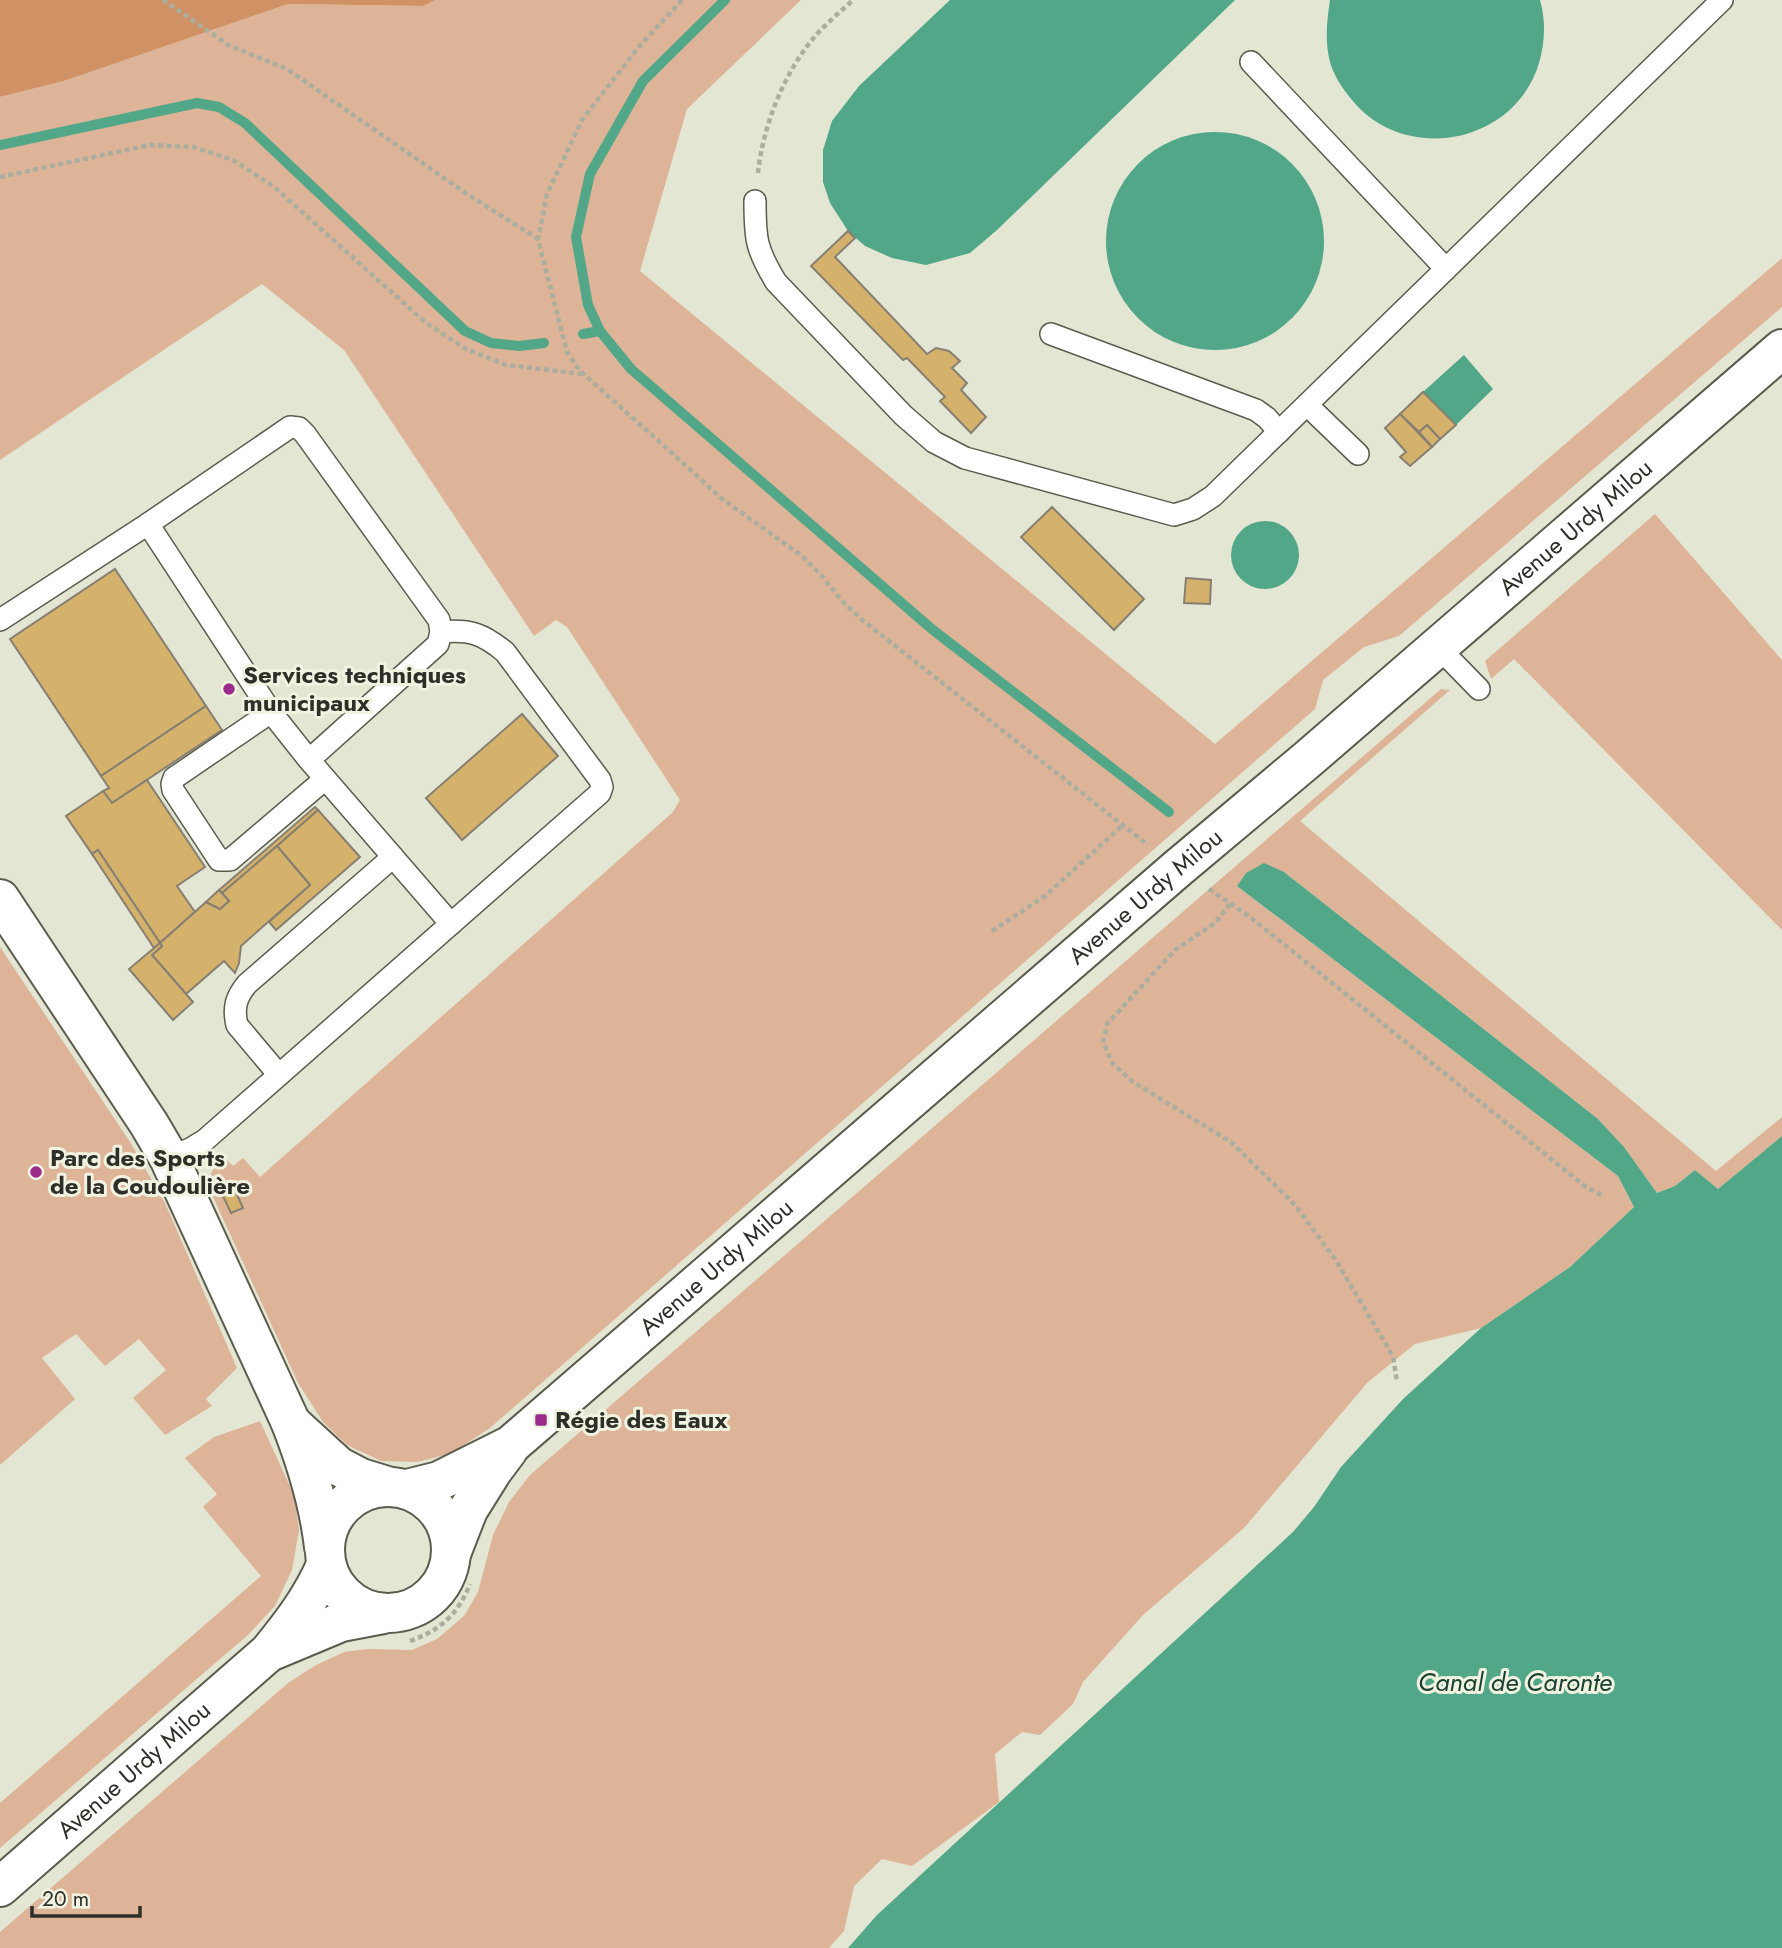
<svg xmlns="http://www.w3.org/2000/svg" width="1782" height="1948" viewBox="0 0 1782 1948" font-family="Jost,sans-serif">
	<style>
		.green { fill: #ddb498 }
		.forest { fill: #d09264 }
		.water { fill: #51a787 }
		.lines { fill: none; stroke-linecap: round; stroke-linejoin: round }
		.stream { stroke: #51a787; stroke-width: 10 }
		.building { fill: #d4b26c; stroke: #877f71; stroke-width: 2 }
		.lane-casing { stroke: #5b5c4d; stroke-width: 24 }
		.street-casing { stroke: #5b5c4d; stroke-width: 42 }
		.path { stroke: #abad9e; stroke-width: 4.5; stroke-dasharray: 5 3.5; stroke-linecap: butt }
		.lane { stroke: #fff; stroke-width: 21 }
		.street { stroke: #fff; stroke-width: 38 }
		.poi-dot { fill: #9a2b8a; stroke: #f1f3e1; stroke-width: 2.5 }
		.labels { text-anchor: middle; stroke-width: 6; stroke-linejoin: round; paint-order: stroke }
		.street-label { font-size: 24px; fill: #2e2f28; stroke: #f1f3e1 }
		.poi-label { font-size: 24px; font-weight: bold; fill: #2e2f28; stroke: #f1f3e1; text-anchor: start }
		.water-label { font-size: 26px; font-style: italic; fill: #1b4133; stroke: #f1f3e1 }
	</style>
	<rect width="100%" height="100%" fill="#e4e6d4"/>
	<g class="green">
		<polygon points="435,0 801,0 687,109 640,271 1215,744 1782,258 1782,307 1399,636 1364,647 1323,680 1315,709 490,1428 450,1454 417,1462 381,1461 347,1445 323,1422 298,1383 209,1188 211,1173 223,1156 233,1166 243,1158 260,1177 673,812 680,800 567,627 556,620 534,636 344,350 262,284 0,460 0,97 64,81 288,4 422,6"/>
		<polygon points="1655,514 1782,660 1782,930 1514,659 1491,679 1485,661"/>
		<polygon points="1441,689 1450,690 1300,821 1716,1171 1782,1117 1782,1136 1718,1189 1695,1170 1675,1186 1657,1193 1624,1147 1598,1119 1284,872 1246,873 1237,886 1618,1176 1634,1207 1570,1267 1481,1328 1415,1344 1368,1382 1244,1528 1143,1615 1083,1682 1073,1704 1040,1735 1022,1732 995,1754 999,1802 912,1866 882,1859 854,1886 844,1931 829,1948 0,1948 0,1932 288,1683 316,1665 344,1652 368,1649 412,1650 437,1639 464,1616 478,1592 493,1535 509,1502 530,1475"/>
		<polygon points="0,947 130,1142 165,1203 237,1368 206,1399 212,1406 165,1435 133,1398 166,1370 139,1339 105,1366 76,1334 42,1358 75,1399 0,1465"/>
		<polygon points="260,1421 294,1495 299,1530 292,1570 275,1606 248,1635 0,1848 0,1803 261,1576 203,1507 217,1494 185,1458 214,1437"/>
	</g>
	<polygon class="forest" points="0,0 435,0 423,6 288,4 64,81 0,97"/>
	<g class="water">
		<polygon points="950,0 1235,0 997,230 970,253 926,265 892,258 865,246 848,231 830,203 823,182 823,150 832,121 859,86"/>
		<path d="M1330 0H1540C1546 21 1545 42 1539 63 1515 144 1405 165 1352 100 1342 88 1332 73 1329 58 1325 38 1327 20 1330 0Z"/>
		<circle cx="1215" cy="241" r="109"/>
		<polygon points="1464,355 1493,389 1456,425 1423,392"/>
		<circle cx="1265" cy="555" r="34"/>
		<polygon points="1264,863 1284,872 1598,1119 1624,1147 1657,1193 1675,1186 1695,1170 1718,1189 1782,1136 1782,1948 848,1948 877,1915 1293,1532 1314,1507 1341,1467 1403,1399 1481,1328 1570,1267 1634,1207 1618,1176 1237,886 1246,873"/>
	</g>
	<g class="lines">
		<g class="stream">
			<polyline points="725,0 643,81 590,174 576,237 588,305 600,331 631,369 933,630 1169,812"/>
			<polyline points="0,145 197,103 219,107 245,123 465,331 491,343 519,346 544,343"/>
			<polyline points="583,334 600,331"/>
		</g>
	</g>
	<g class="building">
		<polygon points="848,231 855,238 835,257 927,354 936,348 949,351 960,361 952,368 967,383 961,390 986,417 971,433 940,401 945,397 907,358 903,360 811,266"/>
		<polygon points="1423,392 1456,425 1440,439 1427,425 1419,432 1400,414"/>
		<polygon points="1400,414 1432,447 1410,466 1400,457 1406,452 1385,428"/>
		<polygon points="1427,425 1440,439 1432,447 1419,432"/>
		<polygon points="1052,507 1144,599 1114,630 1021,537"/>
		<polygon points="115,569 206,706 101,776 10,639"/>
		<polygon points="1186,578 1211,580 1210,604 1184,603"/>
		<polygon points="206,706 222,730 112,803 103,791 109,788 101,776"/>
		<polygon points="522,714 558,756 462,840 426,798"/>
		<polygon points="147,780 205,867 177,886 195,912 160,943 98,850 92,854 66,816 103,791 112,803"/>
		<polygon points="315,807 318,810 277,846 222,893 219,890"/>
		<polygon points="318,810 360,857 276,930 269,922 310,885 277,846"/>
		<polygon points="277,846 310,885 241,946 239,963 235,973 224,961 186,994 152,955 162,946 160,943 206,902 220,909 229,901 222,893"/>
		<polygon points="98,850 160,943 154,948 92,854"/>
		<polygon points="219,890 229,901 220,909 206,902"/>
		<polygon points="160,943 162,946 152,955 193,1002 173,1020 129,969"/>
		<polygon points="234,1188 243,1208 231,1213 222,1194"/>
	</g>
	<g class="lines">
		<defs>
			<g id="lane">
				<polyline points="1251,62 1446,269"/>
				<path d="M755 201C755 239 756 249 776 282L903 415 934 442 965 458 1174 515 1193 509 1213 496 1722 0"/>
				<polyline points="1051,334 1256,410 1267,418 1279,432"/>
				<polyline points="1307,405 1358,454"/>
				<polyline points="0,620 148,524"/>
				<polyline points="1438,647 1479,689"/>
				<polyline points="271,712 174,778 172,784 173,790 215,854 219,860 230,860 325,779"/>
				<polyline points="309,760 438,644 441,632 439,620 305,434 299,428 290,427 148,524 271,712 309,760 451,924"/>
				<path d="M279 1075 237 1025C233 1008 236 997 247 984L393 857"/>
				<path d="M169 1158 190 1149 205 1140 600 793 602 787 600 780 505 652C483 634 470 629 441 632"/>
			</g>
			<g id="street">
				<polyline points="0,899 149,1124 169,1158 291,1423"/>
				<circle cx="388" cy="1550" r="63"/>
				<path id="s1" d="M407 1489 439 1481 511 1445 1178 868 1308 759 1782 349"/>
				<path d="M324 1547C319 1503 307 1464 291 1423L338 1466 361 1478 387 1486"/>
				<polyline points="452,1551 468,1510 493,1470 508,1450"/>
				<polyline points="274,1650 341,1622 383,1614"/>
				<path id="s2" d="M0 1887 269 1652C291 1625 312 1598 326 1565"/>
			</g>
		</defs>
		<use href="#lane" class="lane-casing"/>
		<use href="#street" class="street-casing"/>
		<g class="path">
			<polyline points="163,0 230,46 287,69 467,194 538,239"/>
			<polyline points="682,0 637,49 582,120 547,194 538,239 567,352 579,370 682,462 721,498 802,556 821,575 842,601 861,619 1148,845"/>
			<path d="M758 173C763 125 785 70 817 34 828 22 841 11 853 0"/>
			<polyline points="0,177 150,145 193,147 233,160 273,186 425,322 464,348 506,365 582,374"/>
			<polyline points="1209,889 1250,917 1586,1187 1603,1196"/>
			<polyline points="1230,904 1215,923 1175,950 1107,1024 1103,1043 1113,1064 1133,1082 1231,1142 1295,1205 1335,1259 1393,1356 1397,1382"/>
			<polyline points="992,931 1045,896 1123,825"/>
			<path d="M410 1641C441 1630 458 1614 470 1584"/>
		</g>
		<use href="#lane" class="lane"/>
		<use href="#street" class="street"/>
	</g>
	<g class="poi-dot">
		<circle cx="229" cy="689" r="7"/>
		<circle cx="36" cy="1172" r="7"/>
		<rect x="534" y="1413" width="14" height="14" rx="3.5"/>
	</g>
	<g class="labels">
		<g class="street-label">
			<text dy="8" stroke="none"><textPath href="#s1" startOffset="1519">Avenue Urdy Milou</textPath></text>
			<text dy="8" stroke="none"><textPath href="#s1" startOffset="952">Avenue Urdy Milou</textPath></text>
			<text dy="8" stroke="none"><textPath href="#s1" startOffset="385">Avenue Urdy Milou</textPath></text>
			<text dy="8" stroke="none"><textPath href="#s2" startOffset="178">Avenue Urdy Milou</textPath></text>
		</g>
		<g class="poi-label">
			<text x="243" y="683">Services techniques<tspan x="243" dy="28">municipaux</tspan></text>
			<text x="50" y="1166">Parc des Sports<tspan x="50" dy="28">de la Coudoulière</tspan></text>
			<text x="555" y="1428">Régie des Eaux</text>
		</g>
		<g class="water-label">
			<text x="1515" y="1691">Canal de Caronte</text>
		</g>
	</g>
	<path d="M32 1906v10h108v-10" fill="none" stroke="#2e2f28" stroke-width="3.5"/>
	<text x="42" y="1906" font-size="21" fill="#2e2f28" stroke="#f1f3e1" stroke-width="5" paint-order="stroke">20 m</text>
</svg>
